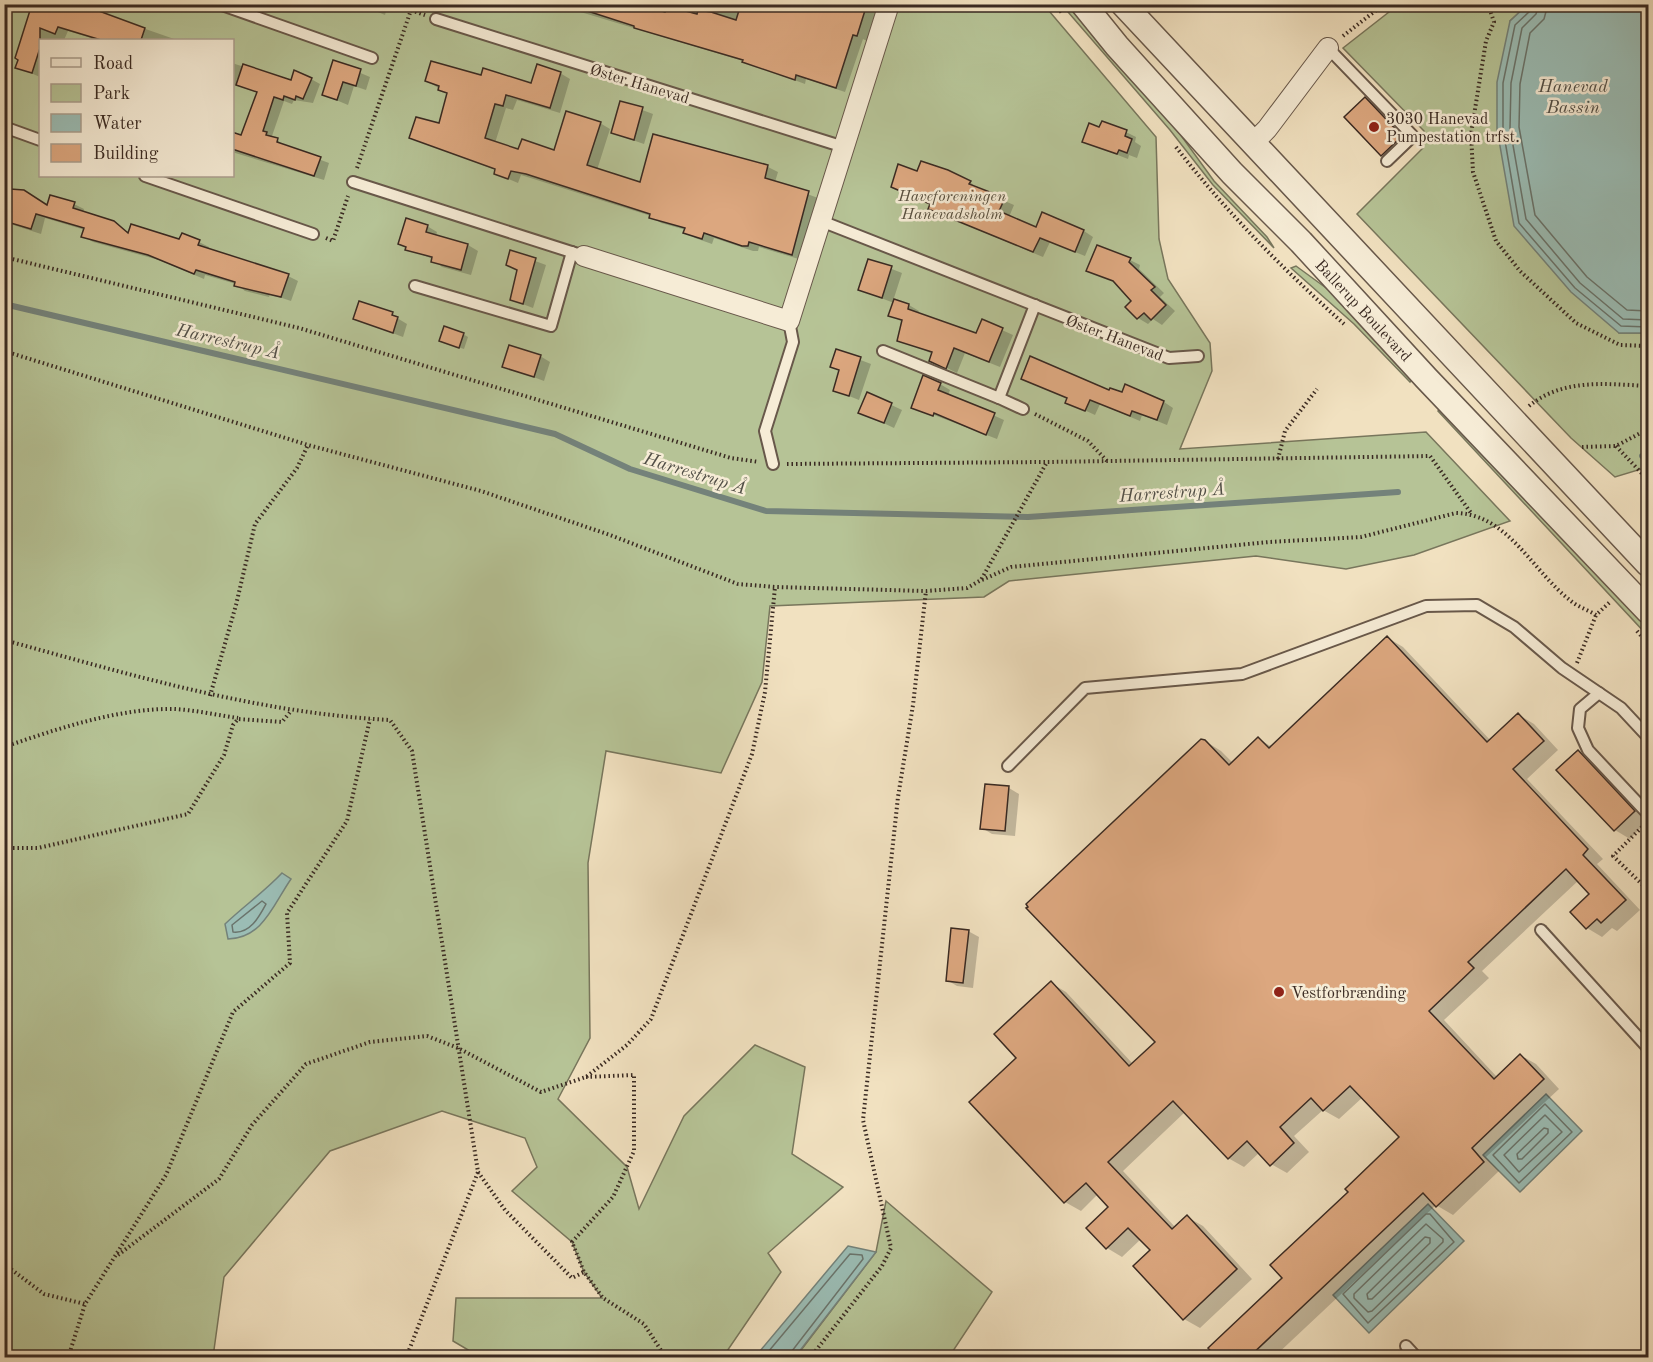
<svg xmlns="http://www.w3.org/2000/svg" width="1653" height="1362" viewBox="0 0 1653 1362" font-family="'Old Standard TT',serif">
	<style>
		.green { fill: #b6c396; stroke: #78765c; stroke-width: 1.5; fill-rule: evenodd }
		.water { fill: #9bbdb5; stroke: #74827a; stroke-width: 1.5 }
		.shadow { fill: #0003 }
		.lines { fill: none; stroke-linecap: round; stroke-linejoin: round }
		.shore { stroke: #6a746c; stroke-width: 1.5 }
		.stream { stroke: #74827a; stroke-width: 6 }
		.building { fill: #dca77f; stroke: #3a2a22; stroke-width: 1.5 }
		.service-casing { stroke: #68584a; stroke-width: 14 }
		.minor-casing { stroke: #68584a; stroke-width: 22 }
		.tertiary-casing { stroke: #68584a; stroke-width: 27 }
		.path { stroke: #3a2a22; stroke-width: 4; stroke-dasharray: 1.5 3; stroke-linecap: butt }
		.service { stroke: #f6ecd6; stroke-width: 10 }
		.minor { stroke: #f6ecd6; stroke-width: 20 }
		.tertiary { stroke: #f6ecd6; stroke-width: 24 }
		.poi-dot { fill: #8f2418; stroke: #f6ecd6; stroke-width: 2 }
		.labels { text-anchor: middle; stroke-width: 5; stroke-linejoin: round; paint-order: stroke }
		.street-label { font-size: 16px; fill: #3a2a22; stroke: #f6ecd6 }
		.poi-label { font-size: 16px; fill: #3a2a22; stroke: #f6ecd6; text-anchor: start }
		.park-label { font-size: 16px; font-style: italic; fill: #59503f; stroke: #f6ecd6 }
		.water-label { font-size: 18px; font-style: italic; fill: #524f47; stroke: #f6ecd6 }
	</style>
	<rect width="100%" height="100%" fill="#f1e1c0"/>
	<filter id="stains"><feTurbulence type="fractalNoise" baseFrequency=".00333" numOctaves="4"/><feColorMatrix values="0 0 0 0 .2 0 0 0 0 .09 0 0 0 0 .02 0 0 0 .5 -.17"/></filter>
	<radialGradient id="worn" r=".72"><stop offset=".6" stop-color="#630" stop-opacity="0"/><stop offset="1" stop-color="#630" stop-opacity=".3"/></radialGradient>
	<g class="green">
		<path d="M5 5H1044L1156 137 1159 239 1168 279 1210 343 1212 371 1180 449 1426 432 1510 521 1414 555 1346 569 1256 556 1009 581 984 597 770 606 762 682 721 773 606 751 588 863 590 1038 558 1099 627 1167 639 1209 684 1116 755 1045 805 1067 792 1154 843 1187 768 1253 781 1272 723 1357H480L453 1341 456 1298H602L584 1272 572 1242 512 1191 537 1167 525 1138 442 1111 330 1151 224 1277 213 1357 5 1358ZM40 40H232V176H40Z"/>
		<polygon points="1062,5 1069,5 1172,123 1214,181 1267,237 1274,248 1213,185 1170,130"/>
		<polygon points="1398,5 1527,5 1510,21 1619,333 1648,333 1648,467 1615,477 1571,438 1357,214 1423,148 1424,131 1343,48"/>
		<polygon points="1296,266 1333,293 1413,377 1410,382 1354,324 1291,268"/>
		<polygon points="1441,408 1648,627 1648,636 1438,411"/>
		<polygon points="886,1201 992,1292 949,1357 795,1358 876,1252"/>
	</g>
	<g class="water">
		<polygon points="1527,5 1648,5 1648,333 1619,333 1571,292 1514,226 1497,129 1497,82 1510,21"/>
		<path d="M282 873 291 879C273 905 263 938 228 939L225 924C244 906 264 892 282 873Z"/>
		<polygon points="1546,1094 1582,1131 1520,1192 1483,1155"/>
		<polygon points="1428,1204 1464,1241 1369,1333 1333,1295"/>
		<polygon points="848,1246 876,1252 795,1357 755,1357"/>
	</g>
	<g class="shadow">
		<polygon points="34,4 74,4 177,40 90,40 91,38 68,31 64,40 40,40 40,77 17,67"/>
		<polygon points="359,4 388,4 385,15"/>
		<polygon points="554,4 638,4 666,14 693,15 696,4 868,4 867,7 876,12 867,41 863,39 845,92 806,79 805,84 743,61"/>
		<polygon points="334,62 370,77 366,90 354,86 348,105 324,95"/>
		<polygon points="232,63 291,82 311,79 320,84 313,103 294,100 292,104 284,101 272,136 286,147 329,163 324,180 232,152 232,133 242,137 258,93 232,84"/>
		<polygon points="560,73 570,79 560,113 517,100 513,110 506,108 495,143 519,151 555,152 600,123 610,129 597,170 641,184 654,135 768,167 778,172 775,182 818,198 802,260 759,247 758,251 753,251 714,238 712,244 695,238 685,232 686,230 661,223 651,216 521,175 518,183 495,173 496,170 411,138 440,125 448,94 427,81 482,77 532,85"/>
		<polygon points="1365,99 1375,105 1411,142 1392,161 1382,155 1346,117"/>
		<polygon points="621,102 653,114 644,144 612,133"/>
		<polygon points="1100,129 1126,132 1136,137 1135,142 1141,146 1137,158 1129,155 1128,159 1084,142"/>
		<polygon points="918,173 970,182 979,190 1014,205 1009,217 1037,229 1043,214 1084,231 1093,237 1085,256 1050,242 1043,257 940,214 930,208 931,204"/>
		<polygon points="19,190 48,207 74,204 84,209 83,213 113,222 129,233 199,242 209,247 208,250 288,276 298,281 291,301 270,294 269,297 245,291 236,284 205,275 204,279 159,260 93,242 83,236 85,230 45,218 41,234 4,222 4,191"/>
		<polygon points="427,226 437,232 436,236 468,245 478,251 471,275 442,267 433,259 407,249"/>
		<polygon points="511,252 546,265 533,308 512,300 519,271"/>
		<polygon points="869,260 902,273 893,301 909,305 919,311 918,314 977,335 982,321 1013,335 1000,367 965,353 957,373 939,364 933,354 899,340 903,322 889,315 894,303 860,290"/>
		<polygon points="1130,260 1140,265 1139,269 1164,293 1160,297 1175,311 1162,325 1153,319 1148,324 1138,318 1133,301 1117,283 1088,270"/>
		<polygon points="397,318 407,324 403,337 355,319"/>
		<polygon points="463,334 468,337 464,349 445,343"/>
		<polygon points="837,351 871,364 859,400 834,390 840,371 832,366"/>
		<polygon points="540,356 550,362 544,381 504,366"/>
		<polygon points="1023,379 1110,392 1164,402 1173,408 1167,425 1142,415 1140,421 1100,404 1095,415 1067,402 1068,398"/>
		<polygon points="940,384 950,390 948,395 1004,420 997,439 913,407"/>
		<polygon points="868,394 902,410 894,428 860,412"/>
		<polygon points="1388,638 1403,647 1491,741 1519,715 1534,724 1558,750 1527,779 1603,859 1597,864 1640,910 1617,931 1612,928 1602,937 1587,928 1592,894 1579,880 1482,971 1489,978 1444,1020 1497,1077 1520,1055 1536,1064 1559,1089 1486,1157 1499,1171 1453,1215 1436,1205 1273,1358 1219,1358 1350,1192 1401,1138 1363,1097 1339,1119 1323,1110 1294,1136 1309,1152 1287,1173 1271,1164 1260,1152 1244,1167 1228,1158 1185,1112 1123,1171 1176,1228 1187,1217 1203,1226 1252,1279 1200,1328 1184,1319 1152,1250 1141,1239 1122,1257 1107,1248 1110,1207 1098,1194 1081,1211 1065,1202 1019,1058 1051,983 1066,992 1133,1064 1157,1042 1205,741 1221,751 1233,763 1259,739 1272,747"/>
		<polygon points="1578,752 1593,761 1648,820 1630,839 1615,830"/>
		<polygon points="1009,788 1019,794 1015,836 992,834 982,828"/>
		<polygon points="968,931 979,937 973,988 957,986 947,980"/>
	</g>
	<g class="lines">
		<g class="shore">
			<polyline points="1531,4 1530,11 1515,25 1503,83 1503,129 1519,223 1575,288 1621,326 1648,327"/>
			<polyline points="1539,4 1536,14 1522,28 1511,83 1510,128 1526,219 1580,283 1623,319 1648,320"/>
			<polyline points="1548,4 1544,19 1530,33 1520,84 1519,127 1535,215 1587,277 1627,310 1648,311"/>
			<path d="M262 901 266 904C259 917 250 934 233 932L232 925Z"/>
			<polygon points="1545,1104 1572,1132 1519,1183 1493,1155"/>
			<polygon points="1545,1115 1562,1132 1519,1172 1504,1155"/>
			<polygon points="1544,1128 1548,1129 1548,1133 1522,1159 1518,1159 1517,1154"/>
			<polygon points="1426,1214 1430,1214 1454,1242 1368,1323 1343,1294"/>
			<polygon points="1426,1224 1443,1239 1443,1242 1372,1311 1368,1312 1354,1298 1354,1294"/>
			<polygon points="1425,1237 1430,1238 1430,1243 1372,1299 1368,1299 1367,1294"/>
			<polyline points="763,1358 850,1254 862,1255 863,1259 792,1351 790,1358"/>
		</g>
		<g class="stream">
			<polyline points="4,304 555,434 630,469 766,511 1028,517 1398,492"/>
			<polyline points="1642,456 1648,454"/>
		</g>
	</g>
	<g class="building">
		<polygon points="32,4 80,4 145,28 141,40 101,40 58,27 55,34 40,28 40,48 32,73 15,68 18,60 15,58"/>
		<polygon points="579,4 639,4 665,12 667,6 697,14 698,10 711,12 736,20 741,4 867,4 857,36 853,35 836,88 796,75 795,80 742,62 743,60 634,28 634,26 578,8"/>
		<polygon points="333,60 361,69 356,86 343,82 337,100 322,95"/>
		<polygon points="431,61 481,75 483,68 531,83 537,64 561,72 550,108 506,95 503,106 495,104 485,138 518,149 522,139 554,150 566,111 601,122 587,165 640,182 653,134 768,165 765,178 809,191 792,255 749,242 748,246 742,246 704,233 702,239 683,233 685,228 649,218 650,214 526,174 511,171 508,179 494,174 495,169 409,138 416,117 439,123 447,93 438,90 439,86 425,81"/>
		<polygon points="243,64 291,80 294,70 312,78 303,99 296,96 295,100 284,96 283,100 274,97 263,131 267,132 266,135 278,138 277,142 321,157 314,176 232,149 232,132 241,135 257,92 236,85"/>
		<polygon points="1365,97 1402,136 1381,156 1344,117"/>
		<polygon points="620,101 643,107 634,140 611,133"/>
		<polygon points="1102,121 1127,130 1125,136 1132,139 1127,153 1119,150 1117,154 1082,142 1089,123 1099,127"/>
		<polygon points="921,161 948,170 971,181 969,184 1005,198 999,211 1036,227 1042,212 1084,230 1075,252 1040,238 1033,252 928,209 930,204 891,187 898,164 917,171"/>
		<polygon points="10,189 24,190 47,205 50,195 75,202 73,208 114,221 128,233 131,224 179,239 182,233 200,240 198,245 289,274 281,297 234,286 235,282 196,270 194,274 148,255 81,237 84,228 36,214 31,229 4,221 4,205"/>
		<polygon points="406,218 428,225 426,232 468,244 461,270 431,262 432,257 405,250 406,247 398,244"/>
		<polygon points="1097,245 1131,258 1129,262 1155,287 1151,290 1166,305 1151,320 1144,313 1137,319 1125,307 1131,301 1113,281 1086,271"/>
		<polygon points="510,250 536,258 523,304 510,300 517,270 506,265"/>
		<polygon points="868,259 892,266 882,298 858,290"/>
		<polygon points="894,299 909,304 908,309 976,333 982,319 1003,328 989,362 954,348 946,369 929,361 932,352 897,341 902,320 888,316"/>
		<polygon points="359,301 393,312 392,315 398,317 393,333 353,319"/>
		<polygon points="444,326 464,333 459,348 439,341"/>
		<polygon points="509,345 541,355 534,377 502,367"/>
		<polygon points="836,349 861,357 849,396 833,391 839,370 830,367"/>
		<polygon points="1030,356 1109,390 1110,388 1122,392 1125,384 1164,401 1157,420 1132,411 1130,416 1090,400 1085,411 1065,403 1067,398 1021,379"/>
		<polygon points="923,375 941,383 938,390 995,413 986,435 934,413 933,416 911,408"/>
		<polygon points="867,392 892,403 884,423 858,413"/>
		<polygon points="1387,636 1487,742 1518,713 1544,741 1513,769 1588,849 1583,855 1626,900 1601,923 1597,919 1586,929 1570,912 1589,894 1566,869 1468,962 1474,968 1429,1011 1494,1079 1520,1054 1544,1079 1472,1148 1484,1162 1436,1207 1423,1193 1248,1358 1217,1358 1208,1348 1282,1278 1270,1265 1348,1192 1345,1189 1399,1137 1350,1086 1323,1111 1311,1098 1280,1127 1294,1143 1270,1166 1247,1141 1228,1159 1173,1101 1108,1162 1172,1229 1187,1215 1237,1269 1183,1320 1133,1266 1150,1250 1128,1228 1106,1249 1086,1228 1108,1207 1086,1183 1064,1203 969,1102 1016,1058 994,1034 1051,981 1129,1066 1155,1042 1026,908 1028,907 1026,904 1201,739 1205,740 1229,765 1258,737 1269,748"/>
		<polygon points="1578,750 1635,811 1614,831 1556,770"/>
		<polygon points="985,784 1009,786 1005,831 980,829"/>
		<polygon points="951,928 969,930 963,983 946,981"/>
	</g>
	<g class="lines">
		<defs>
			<g id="service">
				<polyline points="219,4 372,58"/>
				<polyline points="4,7 6,4"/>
				<polyline points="436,19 844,147"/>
				<polyline points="1328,48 1413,136 1387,161"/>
				<polyline points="4,127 40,140"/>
				<polyline points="145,176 313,234"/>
				<polyline points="353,182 584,256"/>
				<polyline points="821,221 1169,358 1198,356"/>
				<polyline points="415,286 551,326 572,252"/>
				<polyline points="883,351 999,398 1035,305"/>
				<polyline points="999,398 1023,409"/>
				<polyline points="773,464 765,431 793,342 789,321"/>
				<polyline points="1599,693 1580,709 1578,728 1588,750 1648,814"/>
				<polyline points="1008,766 1085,688 1242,674 1426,606 1477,605 1514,627 1562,668 1621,708 1648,737"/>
				<polyline points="1541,930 1648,1048"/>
				<polyline points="1406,1346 1417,1358"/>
			</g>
			<g id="minor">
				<polyline points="1252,144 1267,129 1328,48"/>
				<polyline points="584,256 789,321 889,4"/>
			</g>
			<g id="tertiary">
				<polyline points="1083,4 1117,46 1232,173 1301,242 1427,379 1648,611"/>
				<polyline points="1123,4 1648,564"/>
			</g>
		</defs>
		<use href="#service" class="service-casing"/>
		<use href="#minor" class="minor-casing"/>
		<use href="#tertiary" class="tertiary-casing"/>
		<g class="path">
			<polyline points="1055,4 1062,13"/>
			<polyline points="1488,4 1494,22 1486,41 1471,134 1473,172 1496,241 1520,271 1576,323 1620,345 1648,346"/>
			<polyline points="411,10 425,15"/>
			<polyline points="1343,36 1384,4"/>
			<path d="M1176 147C1226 212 1283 269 1344 324"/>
			<polyline points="357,168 413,4"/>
			<polyline points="326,238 333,241 348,196"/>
			<polyline points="4,257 299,328 731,458 759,462"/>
			<polyline points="4,351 308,445 481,491 610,535 738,584 775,587 926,591 967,588 981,580 1047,462 1430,456 1471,513"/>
			<path d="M1529 406C1563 378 1607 384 1648 386"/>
			<polyline points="1035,414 1088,441 1107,461"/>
			<polyline points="1616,446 1648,480"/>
			<polyline points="1582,447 1616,446 1648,429"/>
			<polyline points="1278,459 1285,431 1317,389"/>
			<polyline points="787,464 1046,462"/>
			<path d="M982 580 1011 567 1269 542 1361 537 1456 513C1508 514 1533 572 1571 601 1578 607 1588 610 1596 615L1610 602"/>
			<polyline points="1637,631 1648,644"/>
			<path d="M4 640C132 675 257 713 390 720L412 751 478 1172 406 1358"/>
			<polyline points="1577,663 1596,615"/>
			<polyline points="210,696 236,605 255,524 297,468 308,445"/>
			<path d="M4 747C57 729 118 708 174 709 195 710 217 715 238 718"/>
			<polyline points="1642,827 1613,856 1648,890"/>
			<polyline points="4,848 38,848 188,814 224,755 233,725 238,719 282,722 291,711"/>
			<polyline points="586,1077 634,1075 634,1151 613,1197 572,1242 584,1272 603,1298 644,1324 666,1358"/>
			<polyline points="478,1172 505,1210 572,1278 584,1272"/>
			<polyline points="118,1255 219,1179 252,1125 306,1064 370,1042 427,1036 458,1048 541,1092 586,1077 627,1045 651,1019 752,754 765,692 775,587"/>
			<polyline points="4,1264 44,1294 85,1304"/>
			<polyline points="68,1358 85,1304 166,1175 233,1012 290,963 287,913 347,821 370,719"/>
			<polyline points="810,1358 882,1266 891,1248 863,1120 898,797 913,705 926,591"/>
		</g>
		<use href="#service" class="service"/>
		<use href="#minor" class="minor"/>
		<use href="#tertiary" class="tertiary"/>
	</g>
	<g class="poi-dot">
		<circle cx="1374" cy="127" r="6"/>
		<circle cx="1279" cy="992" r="6"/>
	</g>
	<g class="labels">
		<g class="street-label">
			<text transform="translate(640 83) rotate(17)" y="6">Øster Hanevad</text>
			<text transform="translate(1364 310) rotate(47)" y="6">Ballerup Boulevard</text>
			<text transform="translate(1115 337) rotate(21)" y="6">Øster Hanevad</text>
		</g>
		<g class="poi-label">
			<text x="1386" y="124">3030 Hanevad<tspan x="1386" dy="18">Pumpestation trfst.</tspan></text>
			<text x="1291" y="998">Vestforbrænding</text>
		</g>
		<g class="park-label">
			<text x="952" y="201">Haveforeningen<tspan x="952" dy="18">Hanevadsholm</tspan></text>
		</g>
		<g class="water-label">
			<text x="1573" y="92">Hanevad<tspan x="1573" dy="21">Bassin</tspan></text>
			<text transform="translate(228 341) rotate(13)" y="6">Harrestrup Å</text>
			<text transform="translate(695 473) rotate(17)" y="6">Harrestrup Å</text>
			<text transform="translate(1172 492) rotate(-4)" y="6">Harrestrup Å</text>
		</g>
	</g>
	<rect width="1653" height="1362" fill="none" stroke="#f1e1c0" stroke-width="24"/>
	<rect x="6" y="6" width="1641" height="1350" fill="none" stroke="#3a2a22" stroke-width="3"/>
	<rect x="12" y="12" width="1629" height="1338" fill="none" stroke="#3a2a22" stroke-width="1.5"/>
	<rect x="39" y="39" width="195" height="138" fill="#f6ecd6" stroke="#ab9e8e" stroke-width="1.5"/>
	<rect x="51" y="58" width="30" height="9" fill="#f6ecd6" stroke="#ab9e8e" stroke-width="1.5"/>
	<text x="93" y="69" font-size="18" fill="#3a2a22">Road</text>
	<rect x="51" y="84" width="30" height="18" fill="#b6c396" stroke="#ab9e8e" stroke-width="1.5"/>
	<text x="93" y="99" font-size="18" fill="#3a2a22">Park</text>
	<rect x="51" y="114" width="30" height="18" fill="#9bbdb5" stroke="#ab9e8e" stroke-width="1.5"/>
	<text x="93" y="129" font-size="18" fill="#3a2a22">Water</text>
	<rect x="51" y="144" width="30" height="18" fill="#dca77f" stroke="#ab9e8e" stroke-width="1.5"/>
	<text x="93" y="159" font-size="18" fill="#3a2a22">Building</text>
	<rect width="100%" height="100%" filter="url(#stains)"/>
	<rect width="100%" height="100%" fill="url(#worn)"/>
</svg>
